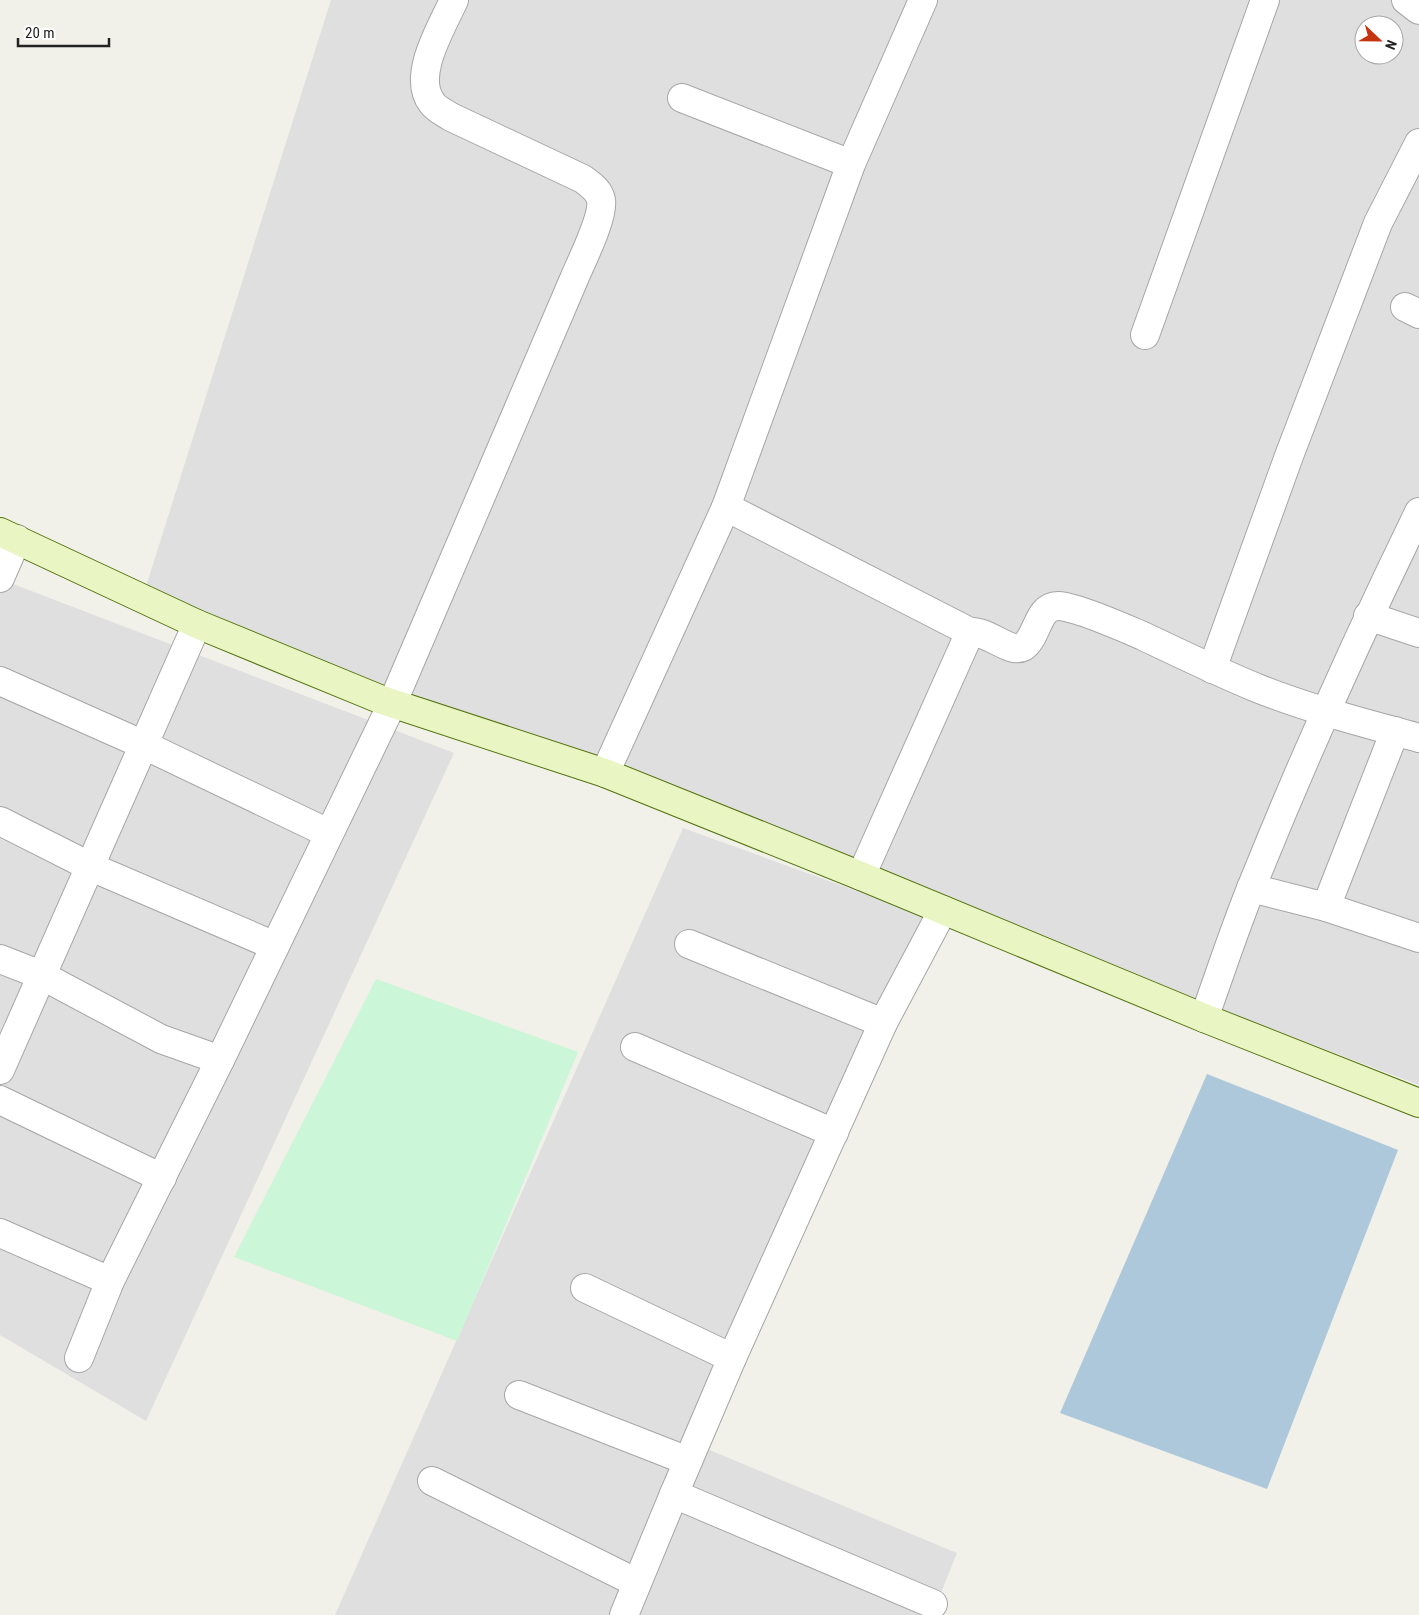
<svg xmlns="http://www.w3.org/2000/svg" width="1419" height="1615" viewBox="0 0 1419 1615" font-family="'Roboto Condensed',sans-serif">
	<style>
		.residential { fill: #e0dfdf; fill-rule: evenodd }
		.park { fill: #cbf6d7 }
		.water { fill: #aec8db }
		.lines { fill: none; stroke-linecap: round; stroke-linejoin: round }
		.street-casing { stroke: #a6a6a6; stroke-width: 30 }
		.secondary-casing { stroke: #54740e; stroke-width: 30 }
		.street { stroke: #fff; stroke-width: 28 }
		.secondary { stroke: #e9f6c3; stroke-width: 28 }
	</style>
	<rect width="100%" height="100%" fill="#f1f0e9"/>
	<g class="residential">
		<path d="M331 0H1419V1085L851 869 143 596ZM1364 25H1394V55H1364Z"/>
		<polygon points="0,579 454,753 146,1421 0,1335"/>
		<polygon points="683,828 934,919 707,1449 957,1553 932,1615 335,1615"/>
	</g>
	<polygon class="park" points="376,979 578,1052 457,1341 234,1257"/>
	<polygon class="water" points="1207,1074 1398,1150 1267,1489 1060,1413"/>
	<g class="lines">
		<defs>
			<g id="street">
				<polyline points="1406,0 1419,10"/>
				<polyline points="682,98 851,164"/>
				<polyline points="1405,307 1419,314"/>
				<polyline points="1145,335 1265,0"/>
				<polyline points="726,507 970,632"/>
				<polyline points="0,578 17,539"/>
				<polyline points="1368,616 1419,633"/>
				<polyline points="1212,669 1289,456 1378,223 1419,143"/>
				<polyline points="0,681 144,745 328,833"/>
				<polyline points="605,773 726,507 851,164 923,0"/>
				<polyline points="0,821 91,867 275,946"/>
				<path d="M861 876 970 632C987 630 1010 654 1023 647 1038 637 1037 606 1058 606 1065 606 1073 609 1080 611 1102 618 1122 627 1143 636 1181 654 1218 672 1257 688 1309 709 1365 723 1419 738"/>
				<polyline points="1251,888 1326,907 1419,938"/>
				<polyline points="1326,907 1395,731"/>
				<polyline points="689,944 883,1023"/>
				<polyline points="0,959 41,975 161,1039 220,1060"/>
				<path d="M1204 1018C1220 974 1234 930 1252 886 1303 759 1359 635 1419 512"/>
				<polyline points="635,1047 834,1133"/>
				<polyline points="0,1070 197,624"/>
				<polyline points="0,1100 162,1178"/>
				<polyline points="0,1233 110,1281"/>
				<polyline points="585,1288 732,1358"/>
				<path d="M79 1358 110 1281 220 1060 392 704 574 279C581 262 604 217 601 200 599 190 591 185 583 179L451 117C445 113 436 109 432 103 411 76 442 27 454 0"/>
				<polyline points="519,1395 688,1461"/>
				<polyline points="432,1481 637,1583"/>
				<polyline points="674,1494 933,1604"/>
				<polyline points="624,1615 674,1494 732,1358 883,1023 943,910"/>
			</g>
			<polyline id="secondary" points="0,532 197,624 382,700 605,773 861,876 1204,1018 1419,1103"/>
		</defs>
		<use href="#street" class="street-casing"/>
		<use href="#secondary" class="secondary-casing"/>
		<use href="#street" class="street"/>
		<use href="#secondary" class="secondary"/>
	</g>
	<g transform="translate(1379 40) rotate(112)"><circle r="24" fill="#ffffff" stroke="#a7a7a7"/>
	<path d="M0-4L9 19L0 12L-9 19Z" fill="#c5330f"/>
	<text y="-8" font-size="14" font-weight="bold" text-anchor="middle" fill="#222222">N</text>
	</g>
	<path d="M18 38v8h91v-8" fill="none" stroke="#222222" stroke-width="2.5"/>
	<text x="25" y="38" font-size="15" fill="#222222" stroke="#ffffff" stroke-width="4" paint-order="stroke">20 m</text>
</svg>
